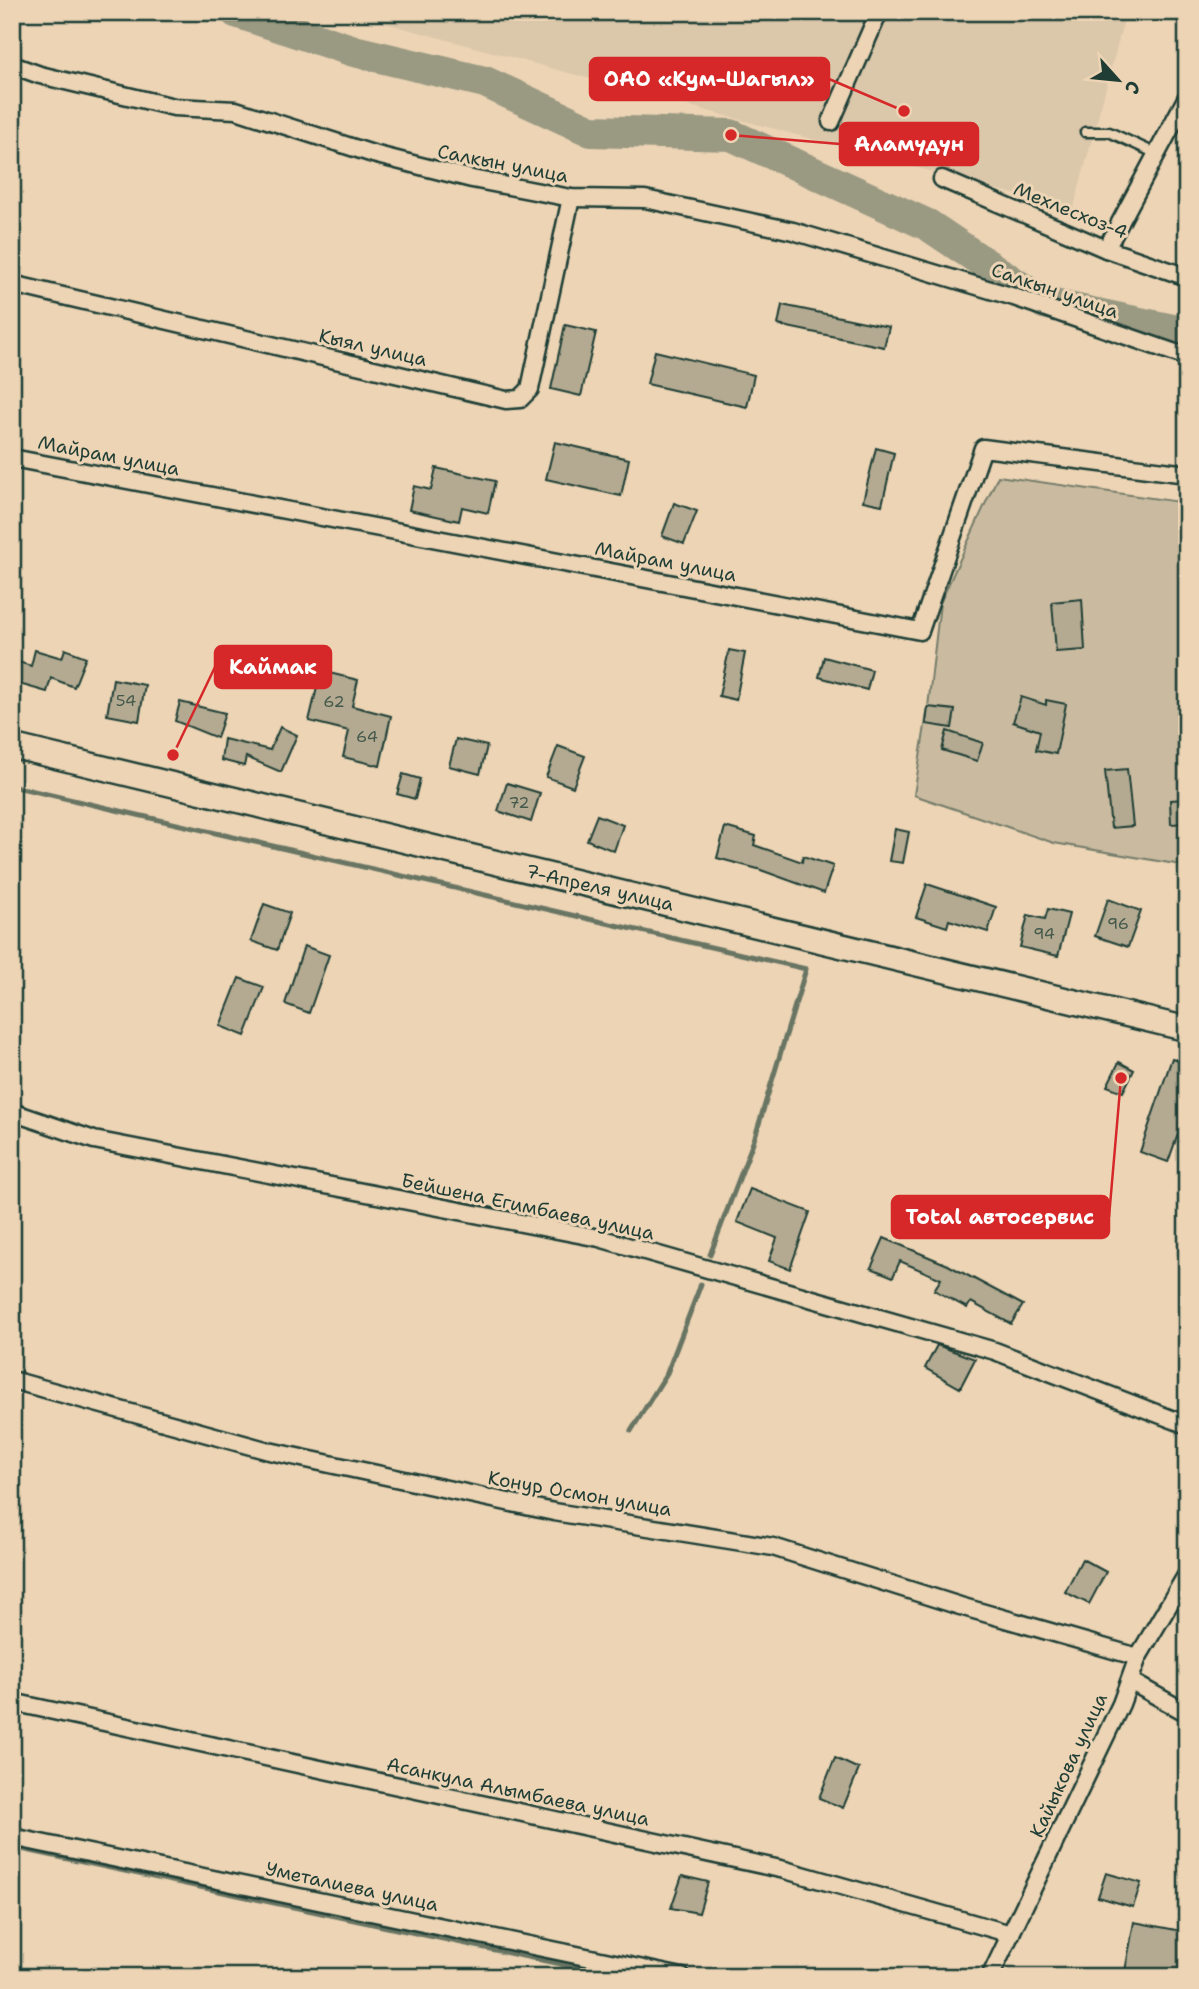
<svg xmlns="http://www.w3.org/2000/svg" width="1199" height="1989" viewBox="0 0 1199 1989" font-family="'Shantell Sans',sans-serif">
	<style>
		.built { fill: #dbc7aa }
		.green { fill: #cabba0; stroke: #747c6a; stroke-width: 2 }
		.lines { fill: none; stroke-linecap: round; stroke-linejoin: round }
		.stream { stroke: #697463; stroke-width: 5 }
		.river { stroke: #9a9982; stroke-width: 32 }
		.building { fill: #b3aa91; stroke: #1f3d34; stroke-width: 2 }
		.lane-casing { stroke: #1f3d34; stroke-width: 13 }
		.street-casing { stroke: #1f3d34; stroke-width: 21 }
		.secondary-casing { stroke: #1f3d34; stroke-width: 28 }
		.lane { stroke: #ecd4b5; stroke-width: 8 }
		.street { stroke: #ecd4b5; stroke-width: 16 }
		.secondary { stroke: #ecd4b5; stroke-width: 23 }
		.labels { text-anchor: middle; stroke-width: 6; stroke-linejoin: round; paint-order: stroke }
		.number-label { font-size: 16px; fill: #44584b }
		.street-label { font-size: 19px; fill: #1f3d34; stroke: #ecd4b5 }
		.leader { fill: none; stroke: #d62828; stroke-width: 2.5 }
		.callout-dot { fill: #d62828; stroke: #ecd4b5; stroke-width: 2.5 }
		.callout { fill: #d62828; stroke: #d62828; stroke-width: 2.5 }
		.callout-label { font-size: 21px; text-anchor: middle; font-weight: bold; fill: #fff }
	</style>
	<rect width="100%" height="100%" fill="#ecd4b5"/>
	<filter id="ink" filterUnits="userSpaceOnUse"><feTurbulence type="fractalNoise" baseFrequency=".0143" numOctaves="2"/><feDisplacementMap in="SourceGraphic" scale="14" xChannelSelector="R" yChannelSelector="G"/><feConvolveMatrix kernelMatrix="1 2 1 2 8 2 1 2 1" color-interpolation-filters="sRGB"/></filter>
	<g filter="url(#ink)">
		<polygon class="built" points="345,12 1126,12 1073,210"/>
		<polygon class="green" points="998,476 1187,503 1187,866 1054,843 914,795 928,707 940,603"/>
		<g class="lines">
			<g class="stream">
				<polyline points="12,786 806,969 755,1137 710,1255"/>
				<polyline points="631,1431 667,1373 701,1284"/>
				<polyline points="12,1847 621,1977"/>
			</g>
			<polyline class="river" points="236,12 354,51 485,82 591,131 731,135 928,225 1044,303 1187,333"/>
		</g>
		<g class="building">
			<polygon points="782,305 889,327 884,347 778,325"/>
			<polygon points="565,325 596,332 581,396 551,389"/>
			<polygon points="655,351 754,375 747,407 647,384"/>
			<polygon points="555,442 629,459 621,496 546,479"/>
			<polygon points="876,448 894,453 882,505 863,501"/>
			<polygon points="436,468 495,481 488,513 462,507 459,521 409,510 414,486 431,490"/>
			<polygon points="674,503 697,511 684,544 662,536"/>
			<polygon points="1082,599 1085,650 1056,652 1052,602"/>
			<polygon points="65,649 86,657 74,687 51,678 47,692 12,682 12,660 31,666 35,650 62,658"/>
			<polygon points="729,650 745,653 736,700 719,696"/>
			<polygon points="824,657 872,670 867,690 819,677"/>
			<polygon points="321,671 358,680 352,706 391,716 380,766 343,757 349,731 309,721"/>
			<polygon points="113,679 145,685 139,721 107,715"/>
			<polygon points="1021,697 1046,705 1046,700 1066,704 1056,754 1036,750 1040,731 1013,722"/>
			<polygon points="180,702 225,713 217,738 175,721"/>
			<polygon points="928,707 955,710 952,728 926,724"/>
			<polygon points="280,727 297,735 281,772 246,757 244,766 221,760 224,739 270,750"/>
			<polygon points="947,731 983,743 977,761 942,750"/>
			<polygon points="456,739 487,746 480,774 449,766"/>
			<polygon points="558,746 585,756 573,787 546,777"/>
			<polygon points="1127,769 1133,826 1111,828 1105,771"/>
			<polygon points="403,774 420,779 415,799 397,794"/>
			<polygon points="507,783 540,793 531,822 498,811"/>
			<polygon points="1187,799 1187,823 1171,824 1170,800"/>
			<polygon points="597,815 623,825 614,851 587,840"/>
			<polygon points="725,827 756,836 754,845 802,862 803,856 833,866 824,893 758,869 717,858"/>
			<polygon points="895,829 909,832 903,863 889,861"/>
			<polygon points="927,884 996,907 988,932 949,920 947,927 916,917"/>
			<polygon points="1108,899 1141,911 1128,947 1095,936"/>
			<polygon points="264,904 290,913 277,950 251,941"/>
			<polygon points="1048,909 1069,914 1058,956 1020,947 1028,915 1045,919"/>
			<polygon points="304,946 329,955 309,1013 285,1004"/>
			<polygon points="239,978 264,987 245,1036 220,1026"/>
			<polygon points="1172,1058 1187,1063 1187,1109 1168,1162 1140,1152"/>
			<polygon points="1119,1062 1134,1070 1123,1092 1107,1086"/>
			<polygon points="750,1189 810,1212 790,1269 769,1261 777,1238 737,1222"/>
			<polygon points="884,1238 948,1265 1023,1305 1011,1324 971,1302 967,1308 934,1290 941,1279 900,1261 893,1277 871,1268"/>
			<polygon points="937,1345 975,1359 960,1388 925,1368"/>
			<polygon points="1082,1559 1106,1572 1089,1604 1065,1592"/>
			<polygon points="835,1758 859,1769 843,1808 819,1798"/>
			<polygon points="1106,1873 1141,1883 1133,1907 1098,1897"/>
			<polygon points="682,1876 708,1882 699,1913 671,1908"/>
			<polygon points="1134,1922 1187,1932 1187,1977 1124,1977"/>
		</g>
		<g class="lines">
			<defs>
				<polyline id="lane" points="1085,132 1109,132 1157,154"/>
				<g id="street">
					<polyline points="12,65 40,75 174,107 236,110 373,154 472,179 571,198 645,199 793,231 1014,297 1187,357"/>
					<polyline points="831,122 879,12"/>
					<polyline points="942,179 1106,249 1187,277"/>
					<polyline points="1106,249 1187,97"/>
					<polyline points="12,284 506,400 520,399 530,389 571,198"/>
					<polyline points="12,458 920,631 983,448 1187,474"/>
					<polyline points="12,1112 94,1140 599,1238 995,1351 1187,1425"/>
					<polyline points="12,1380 269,1451 554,1512 773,1547 960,1606 1138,1657"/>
					<polyline points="1130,1681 1187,1713"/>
					<polyline points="12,1702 785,1870 1011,1934"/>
					<polyline points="12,1837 682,1977"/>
					<polyline points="990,1977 1121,1704 1138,1657 1187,1574"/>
				</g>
				<polyline id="secondary" points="12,746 1187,1029"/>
			</defs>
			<use href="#lane" class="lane-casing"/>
			<use href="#street" class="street-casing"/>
			<use href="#secondary" class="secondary-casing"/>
			<use href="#lane" class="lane"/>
			<use href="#street" class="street"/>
			<use href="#secondary" class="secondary"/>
		</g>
	</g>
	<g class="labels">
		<g class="number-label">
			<text x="126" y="706">54</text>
			<text x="334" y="707">62</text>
			<text x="367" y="742">64</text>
			<text x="519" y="808">72</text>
			<text x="1118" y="929">96</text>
			<text x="1044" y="939">94</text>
		</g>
		<g class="street-label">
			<text transform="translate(503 163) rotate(11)" y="7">Салкын улица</text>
			<text transform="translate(1071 210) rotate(22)" y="7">Мехлесхоз-4</text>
			<text transform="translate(1055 290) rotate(19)" y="7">Салкын улица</text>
			<text transform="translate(373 347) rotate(13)" y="7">Кыял улица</text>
			<text transform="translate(109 455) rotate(11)" y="7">Майрам улица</text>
			<text transform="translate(666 561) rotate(11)" y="7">Майрам улица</text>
			<text transform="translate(600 887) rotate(13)" y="7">7-Апреля улица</text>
			<text transform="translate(528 1206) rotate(12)" y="7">Бейшена Егимбаева улица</text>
			<text transform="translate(580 1493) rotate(10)" y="7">Конур Осмон улица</text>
			<text transform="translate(1068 1765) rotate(-65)" y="7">Кайыкова улица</text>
			<text transform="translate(518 1791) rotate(12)" y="7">Асанкула Алымбаева улица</text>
			<text transform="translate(352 1886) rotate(12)" y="7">Уметалиева улица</text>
		</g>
	</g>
	<path class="leader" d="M904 111L829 79M731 135L840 144M173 755L215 667M1121 1078L1109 1217"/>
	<g class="callout-dot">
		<circle cx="904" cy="111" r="7"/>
		<circle cx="731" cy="135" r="7"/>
		<circle cx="173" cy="755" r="7"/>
		<circle cx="1121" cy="1078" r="7"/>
	</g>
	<g class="callout">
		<rect x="590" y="58" width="239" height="42" rx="7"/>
		<rect x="840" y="123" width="138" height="42" rx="7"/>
		<rect x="215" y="646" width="116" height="42" rx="7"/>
		<rect x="892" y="1196" width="217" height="42" rx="7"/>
	</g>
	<g class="callout-label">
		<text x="709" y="86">ОАО «Кум-Шагыл»</text>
		<text x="909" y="151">Аламүдүн</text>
		<text x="273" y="674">Каймак</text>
		<text x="1000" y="1224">Total автосервис</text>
	</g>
	<rect width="1199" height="1989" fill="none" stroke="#ecd4b5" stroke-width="42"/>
	<rect x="21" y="21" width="1157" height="1947" fill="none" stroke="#1f3d34" stroke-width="2.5" filter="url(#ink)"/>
	<g transform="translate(1118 80) rotate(117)" stroke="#ecd4b5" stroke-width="5" paint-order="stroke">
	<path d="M0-5L12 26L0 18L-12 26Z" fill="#1f3d34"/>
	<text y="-10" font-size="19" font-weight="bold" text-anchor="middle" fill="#1f3d34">С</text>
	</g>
</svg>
